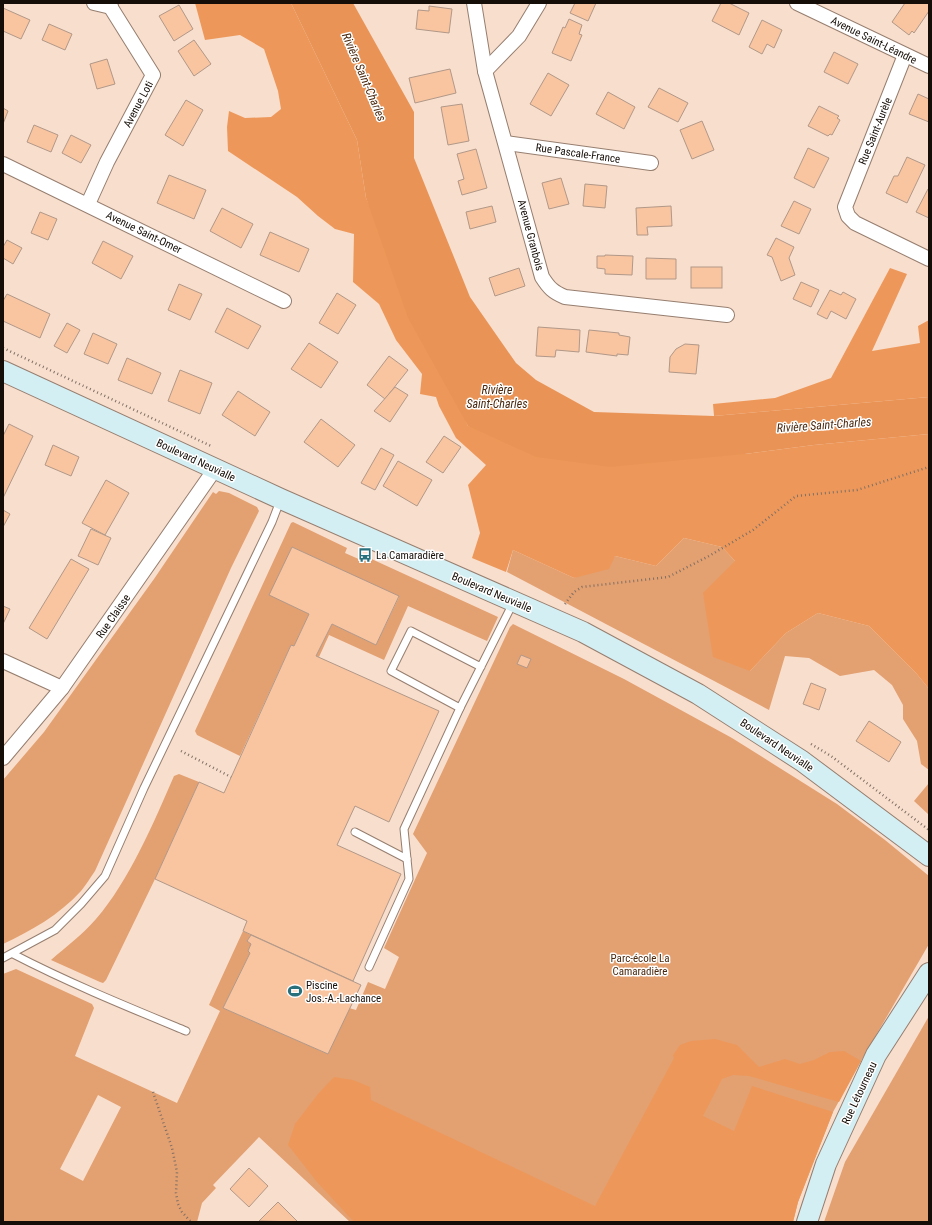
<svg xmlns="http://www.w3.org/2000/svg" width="932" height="1225" viewBox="0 0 932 1225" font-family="'Roboto Condensed',sans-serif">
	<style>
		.green { fill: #e3a071; fill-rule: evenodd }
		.forest { fill: #ed985a }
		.water { fill: #e99456 }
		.building { fill: #f9c4a0; stroke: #b19888 }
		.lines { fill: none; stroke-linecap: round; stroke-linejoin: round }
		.lane-casing { stroke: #967e6f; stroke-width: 9 }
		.street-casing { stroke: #967e6f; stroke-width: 16 }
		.secondary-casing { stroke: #967e6f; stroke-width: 22 }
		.path { stroke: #807064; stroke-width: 2.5; stroke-dasharray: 1 3; stroke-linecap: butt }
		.lane { stroke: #fff; stroke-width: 7 }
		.street { stroke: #fff; stroke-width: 14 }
		.secondary { stroke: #d4eff4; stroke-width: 20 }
		.labels { text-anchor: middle; stroke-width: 3; stroke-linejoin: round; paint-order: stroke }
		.street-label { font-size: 11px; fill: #150d07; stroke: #fff }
		.poi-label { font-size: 11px; fill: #150d07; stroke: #fff; text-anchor: start }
		.park-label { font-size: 11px; fill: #48270c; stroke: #fff }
		.water-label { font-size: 12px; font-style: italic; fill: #4a280e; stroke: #fff }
	</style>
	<rect width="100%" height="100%" fill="#f8decd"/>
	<g class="green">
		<path d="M219 491 229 493 257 507 259 511 231 568 95 871C90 878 86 885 81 891 59 915 31 931 3 944V780L44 732 154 579 213 492 216 494Z"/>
		<polygon points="293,522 347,548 345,553 363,561 365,556 498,617 487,641 408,606 384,660 329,635 319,657 316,656 332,624 376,645 399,597 292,547 270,595 309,614 294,646 291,645 240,756 197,735 195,731 291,523"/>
		<polygon points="684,538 722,547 735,561 750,671 786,633 818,613 869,626 916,673 929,689 929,770 921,764 917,741 903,719 903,705 892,685 874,670 840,676 809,658 785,656 769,710 507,572 513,550 574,578 615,556 656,566"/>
		<path d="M513 624 624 679 732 738 837 804 885 840 929 876V944L861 1061 833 1112 798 1202 793 1222H350L259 1137 213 1185 216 1188 202 1203 197 1222H3V974L16 969 92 1004 94 1008 75 1056 177 1103 220 1011 209 1005 243 931 251 935 247 941 251 944 248 951 250 953 223 1008 328 1054 349 1008 356 1010 368 982 385 989 399 957 384 948 427 853 413 834 510 627ZM98 1095 121 1107 83 1181 60 1169Z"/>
		<path d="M179 774 199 782 155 879 106 980 103 983 100 982 51 960C66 947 83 934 96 919 129 881 154 822 174 776Z"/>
		<polygon points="929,783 929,815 914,801"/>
		<polygon points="929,1016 929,1222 824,1222 845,1162"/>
	</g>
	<g class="forest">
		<polygon points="195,3 291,3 357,140 366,198 468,426 745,454 814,445 929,434 929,689 916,673 869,626 818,613 786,633 750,671 713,657 703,593 735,561 722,547 684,538 656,566 615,556 609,569 574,578 513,550 506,572 472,558 480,533 468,485 486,465 456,438 439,406 436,397 420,394 422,374 396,340 379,304 353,282 354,234 335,229 318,216 297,197 228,151 227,127 229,111 245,118 271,117 281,109 278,91 264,49 240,35 205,40"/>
		<polygon points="890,268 907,274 872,351 920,343 918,326 929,320 929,397 714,416 713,404 775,398 831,378"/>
		<polygon points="715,1039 737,1045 759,1067 785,1059 800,1064 814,1060 830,1052 844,1051 861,1061 839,1102 749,1076 733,1075 722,1079 703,1116 734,1131 752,1086 833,1112 798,1202 793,1222 354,1222 317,1182 288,1145 295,1124 318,1094 334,1077 353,1080 370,1087 371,1100 595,1206 674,1058 673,1055 680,1045 691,1041"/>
	</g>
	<polygon class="water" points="291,3 353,3 414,112 414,158 470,297 516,363 536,380 594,412 714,416 929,397 929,434 814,445 745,454 610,467 536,457 468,426 408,318 366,198 357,140"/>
	<g class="building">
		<polygon points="575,3 596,3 588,21 570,13"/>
		<polygon points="721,3 729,3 749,13 739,35 712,21"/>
		<polygon points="905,3 929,3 929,11 914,33 912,31 909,35 892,22"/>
		<polygon points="179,5 193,29 174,41 159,16"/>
		<polygon points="429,6 452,9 449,33 416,29 418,10 429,11"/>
		<polygon points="3,8 30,20 21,39 3,31"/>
		<polygon points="569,19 582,25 579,34 582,35 571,61 552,53 563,27 565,28"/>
		<polygon points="762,20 782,30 774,48 767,44 762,54 749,47"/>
		<polygon points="49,24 72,34 65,50 42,40"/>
		<polygon points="194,40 211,64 194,76 178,51"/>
		<polygon points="834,52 858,64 848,84 824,72"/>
		<polygon points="107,59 115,84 97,89 90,64"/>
		<polygon points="450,69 456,93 415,103 409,78"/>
		<polygon points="548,73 569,85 551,116 530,104"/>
		<polygon points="659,88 688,103 678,122 648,107"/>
		<polygon points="608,92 635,107 624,129 596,114"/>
		<polygon points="918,94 929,99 929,122 909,114"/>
		<polygon points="186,100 203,110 183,146 165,135"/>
		<polygon points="462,104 469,141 448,145 441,107"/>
		<polygon points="819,106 839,116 837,118 840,120 832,135 830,134 828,136 808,126"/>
		<polygon points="3,108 8,111 3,124"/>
		<polygon points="702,121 714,150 692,159 680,130"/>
		<polygon points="34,125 58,135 51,152 27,142"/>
		<polygon points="71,135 91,145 81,163 62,153"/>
		<polygon points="808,148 829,158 814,188 794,178"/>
		<polygon points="476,149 487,188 462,195 458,181 464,179 457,154"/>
		<polygon points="907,157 925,165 907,203 886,193 894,176 898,176"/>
		<polygon points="169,175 206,190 194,219 157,203"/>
		<polygon points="561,178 569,204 549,209 542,183"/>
		<polygon points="585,184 607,186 605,208 583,206"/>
		<polygon points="928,189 929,189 929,218 916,212"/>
		<polygon points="794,201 811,209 799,234 781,226"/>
		<polygon points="492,206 496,222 470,229 466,212"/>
		<polygon points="671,206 672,226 647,227 648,235 637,235 636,208"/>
		<polygon points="222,208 253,224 241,248 210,231"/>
		<polygon points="40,212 57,219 48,240 31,233"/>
		<polygon points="270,232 309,249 299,272 260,255"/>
		<polygon points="776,238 794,247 789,258 795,275 781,281 772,257 767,255"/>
		<polygon points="7,240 22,248 13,264 3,258 3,247"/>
		<polygon points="103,241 133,256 121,279 92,263"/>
		<polygon points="605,255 633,256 632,275 605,274 605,269 597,268 597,256 605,256"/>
		<polygon points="646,258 676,259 676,279 646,279"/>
		<rect x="691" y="267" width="31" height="21"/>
		<polygon points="519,268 525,286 495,296 489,278"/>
		<polygon points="801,282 819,290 811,307 793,299"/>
		<polygon points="179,284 202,294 190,320 168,310"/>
		<polygon points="830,290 841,295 843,292 856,299 846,319 831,311 827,319 817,314"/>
		<polygon points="337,293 356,305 338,334 319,323"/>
		<polygon points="7,294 50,314 40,338 3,321 3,301"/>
		<polygon points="227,308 261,326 248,349 215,332"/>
		<polygon points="67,323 80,330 67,353 54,346"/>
		<polygon points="538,327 580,330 579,352 556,350 555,357 536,356"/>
		<polygon points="589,330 619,333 619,335 630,337 628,355 617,354 617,356 586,352"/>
		<polygon points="93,333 117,344 108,364 84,354"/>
		<polygon points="309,343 338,362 321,388 291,369"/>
		<polygon points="685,344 699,345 696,374 669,372 670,357 676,349"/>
		<polygon points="389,356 408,370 385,399 367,385"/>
		<polygon points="127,358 161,373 152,394 118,380"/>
		<polygon points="180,370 212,383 200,414 168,401"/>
		<polygon points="395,387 408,395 390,422 374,411"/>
		<polygon points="238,391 270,412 255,436 222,415"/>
		<polygon points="321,419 355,445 338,467 304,442"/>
		<polygon points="9,424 33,436 3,498 3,436"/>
		<polygon points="444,436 461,447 443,473 426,462"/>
		<polygon points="53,445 79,457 71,476 45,465"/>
		<polygon points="381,448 394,455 375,490 361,483"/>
		<polygon points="398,461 432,480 417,506 383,486"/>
		<polygon points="106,480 129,493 105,535 82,523"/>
		<polygon points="3,510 10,514 3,527"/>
		<polygon points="91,529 111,538 98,565 78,556"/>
		<polygon points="292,547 399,596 376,645 332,624 316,656 439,711 389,822 355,806 337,845 401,874 353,981 243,931 247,921 155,879 199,782 224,793 291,645 294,646 309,614 269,595"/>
		<polygon points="71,559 89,569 47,639 29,628"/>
		<polygon points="3,606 10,609 3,624"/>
		<polygon points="521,655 531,659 527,668 517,664"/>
		<polygon points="811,683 826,689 819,710 803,704"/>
		<polygon points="869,721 901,742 889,762 856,741"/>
		<polygon points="251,935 361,985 328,1054 223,1008 250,953 248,951 251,944 247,941"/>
		<polygon points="249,1168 268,1186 249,1207 230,1189"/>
		<polygon points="278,1202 298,1222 259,1221"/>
	</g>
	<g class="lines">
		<defs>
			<g id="lane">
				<polyline points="481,667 411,631 391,671 460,708 513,603"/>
				<polyline points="355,832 407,859"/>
				<path d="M13 954C69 983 128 1007 186 1031"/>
				<polyline points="3,958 55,930 81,904 105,876 144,788 272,522 280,501"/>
				<polyline points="369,967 409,879 404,829 460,708"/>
			</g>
			<g id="street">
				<polyline points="94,3 111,7"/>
				<path d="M474 3 485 71 542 277C549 288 553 292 565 297L727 315"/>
				<polyline points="797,3 929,66"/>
				<polyline points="905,55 845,207 848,216 855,223 929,259"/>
				<polyline points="485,71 519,36 539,3"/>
				<polyline points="506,143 651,163"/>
				<polyline points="3,164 284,301"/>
				<polyline points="88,204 107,162 153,75 108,3"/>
				<polyline points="3,661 62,688"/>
				<polyline points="3,758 62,688 215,469"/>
			</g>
			<g id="secondary">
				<polyline points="3,371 281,499 583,632 698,694 802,761 929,856"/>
				<polyline points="807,1222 826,1164 876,1055 929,973"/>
			</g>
		</defs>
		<use href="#lane" class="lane-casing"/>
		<use href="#street" class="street-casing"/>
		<use href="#secondary" class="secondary-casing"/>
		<g class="path">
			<polyline points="3,348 211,446"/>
			<polyline points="565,604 574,592 582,587 668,577 709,556 753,530 796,496 857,490 929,467"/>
			<polyline points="811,744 831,756 929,830"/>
			<polyline points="181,751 231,777"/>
			<polyline points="153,1092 172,1148 177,1172 176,1193 178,1204 182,1212 191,1222"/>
		</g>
		<use href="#lane" class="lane"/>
		<use href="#street" class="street"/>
		<use href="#secondary" class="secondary"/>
	</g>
	<defs>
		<symbol id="bus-bare" viewBox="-9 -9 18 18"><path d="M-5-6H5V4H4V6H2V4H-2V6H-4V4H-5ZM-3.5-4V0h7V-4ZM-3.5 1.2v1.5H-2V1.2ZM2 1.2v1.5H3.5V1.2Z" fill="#29707d" stroke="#fff" stroke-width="2.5" paint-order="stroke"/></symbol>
		<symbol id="stadium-bare" viewBox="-9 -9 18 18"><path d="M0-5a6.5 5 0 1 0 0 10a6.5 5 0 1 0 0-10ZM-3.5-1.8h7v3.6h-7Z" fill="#29707d" stroke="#fff" stroke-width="2.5" paint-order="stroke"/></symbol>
	</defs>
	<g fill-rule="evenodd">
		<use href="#bus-bare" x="355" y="545" width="20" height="20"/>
		<use href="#stadium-bare" x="285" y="981" width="20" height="20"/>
	</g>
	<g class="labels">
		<g class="street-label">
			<text transform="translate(874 40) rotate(26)" y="4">Avenue Saint-Léandre</text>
			<text transform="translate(138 104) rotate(-62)" y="4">Avenue Loti</text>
			<text transform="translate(875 131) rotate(-68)" y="4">Rue Saint-Aurèle</text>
			<text transform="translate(578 153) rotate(8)" y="4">Rue Pascale-France</text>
			<text transform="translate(144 232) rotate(26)" y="4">Avenue Saint-Omer</text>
			<text transform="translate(531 235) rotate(75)" y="4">Avenue Granbois</text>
			<text transform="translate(196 460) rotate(25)" y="4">Boulevard Neuvialle</text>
			<text transform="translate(492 592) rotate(23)" y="4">Boulevard Neuvialle</text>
			<text transform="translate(113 616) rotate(-55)" y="4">Rue Claisse</text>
			<text transform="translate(777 745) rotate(34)" y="4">Boulevard Neuvialle</text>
			<text transform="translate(859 1093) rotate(-65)" y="4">Rue Létourneau</text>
		</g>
		<g class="poi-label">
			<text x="376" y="559">La Camaradière</text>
			<text x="306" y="989">Piscine<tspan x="306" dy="13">Jos.-A.-Lachance</tspan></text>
		</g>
		<g class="park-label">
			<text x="640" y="962">Parc-école La<tspan x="640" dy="13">Camaradière</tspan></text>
		</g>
		<g class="water-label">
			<text transform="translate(364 77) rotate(67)" y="4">Rivière Saint-Charles</text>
			<text x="497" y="394">Rivière<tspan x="497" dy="14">Saint-Charles</tspan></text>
			<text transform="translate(824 425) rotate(-4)" y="4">Rivière Saint-Charles</text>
		</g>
	</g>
	<rect width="932" height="1225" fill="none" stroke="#150d07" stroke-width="8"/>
</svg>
